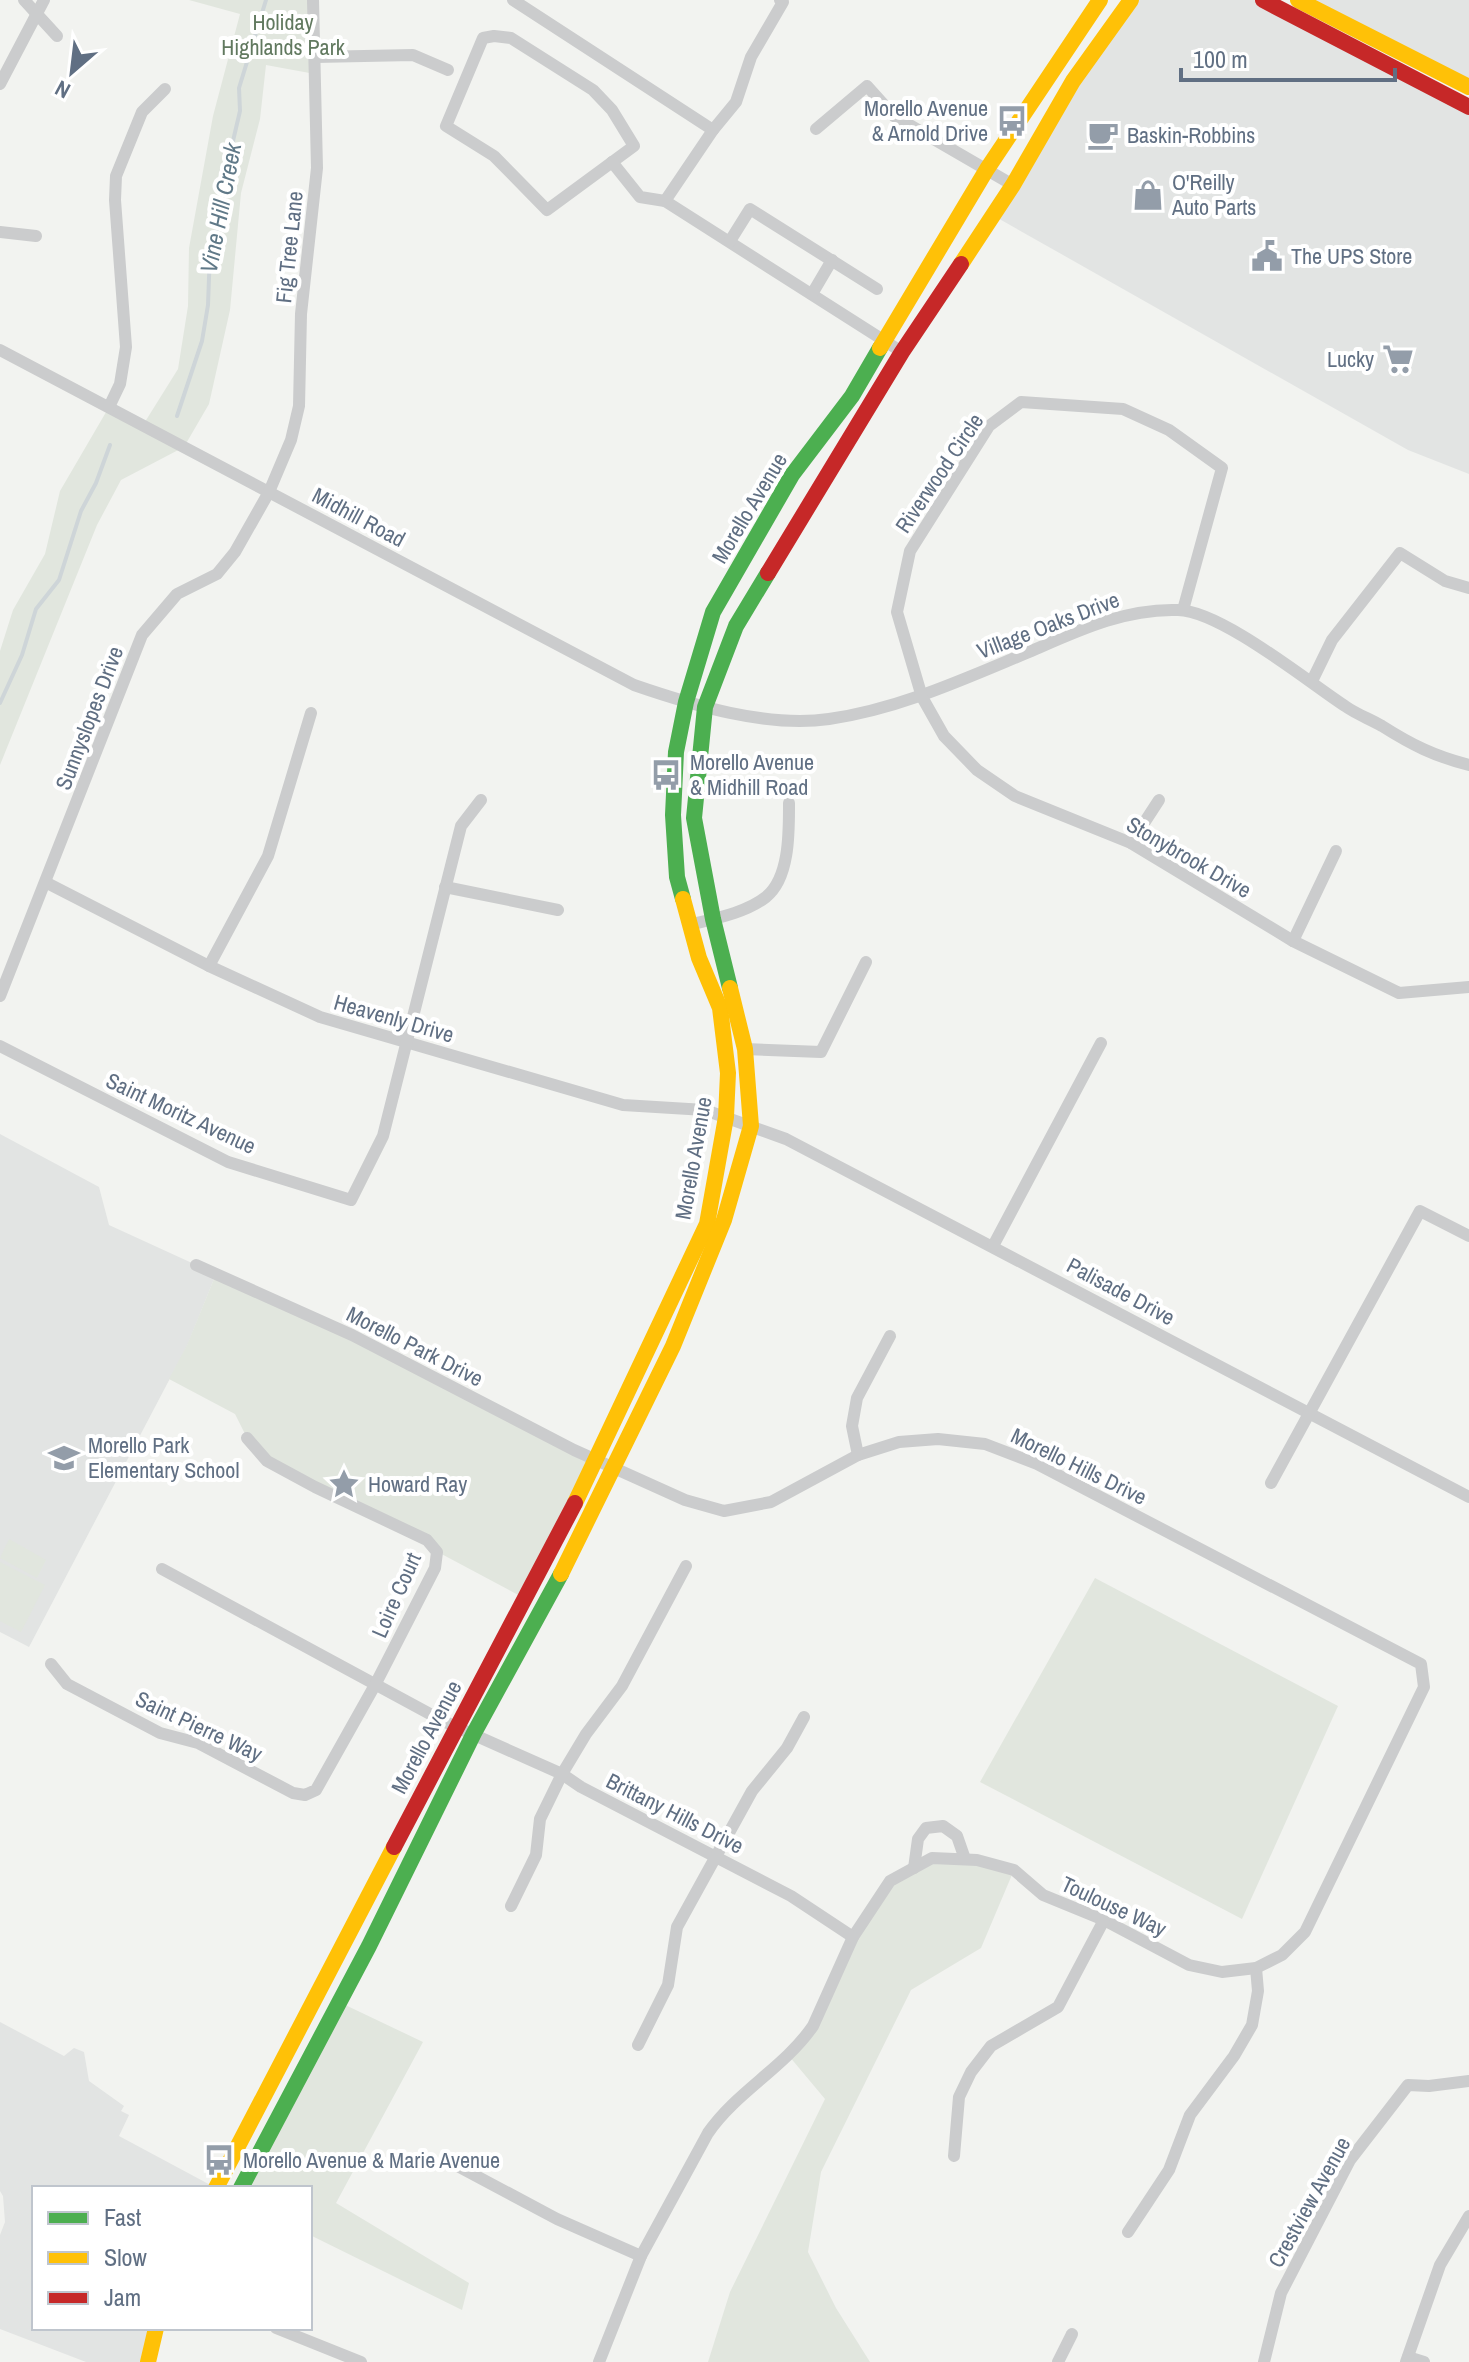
<svg xmlns="http://www.w3.org/2000/svg" width="1469" height="2362" viewBox="0 0 1469 2362" font-family="'Archivo Narrow',sans-serif">
	<style>
		.built { fill: #e2e4e3 }
		.green { fill: #e1e6de }
		.lines { fill: none; stroke-linecap: round; stroke-linejoin: round }
		.stream { stroke: #ced5d8; stroke-width: 4 }
		.street { stroke: #cbcccd; stroke-width: 12 }
		.fast { stroke: #4caf50; stroke-width: 16 }
		.slow { stroke: #ffc107; stroke-width: 16 }
		.jam { stroke: #c62828; stroke-width: 16 }
		.labels { text-anchor: middle; stroke-width: 8; stroke-linejoin: round; paint-order: stroke }
		.park-label { font-size: 22px; fill: #61795f; stroke: #fff }
		.poi-label { font-size: 22px; fill: #606f83; stroke: #fff; text-anchor: start }
		.street-label { font-size: 22px; fill: #606f83; stroke: #fff }
		.water-label { font-size: 24px; font-style: italic; fill: #607988; stroke: #fff }
	</style>
	<rect width="100%" height="100%" fill="#f2f3f0"/>
	<g class="built">
		<polygon points="1131,0 1263,0 1469,107 1469,474 1408,450 994,216"/>
		<polygon points="1298,0 1469,0 1469,87"/>
		<polygon points="0,1134 99,1187 109,1225 216,1274 187,1346 29,1647 0,1632"/>
		<polygon points="0,2022 64,2056 74,2048 84,2052 89,2081 124,2106 121,2111 129,2115 119,2136 216,2188 34,2188 34,2328 156,2328 151,2350 140,2362 86,2362 0,2329 0,2235 5,2222 3,2196 0,2191"/>
	</g>
	<g class="green">
		<polygon points="189,0 313,0 315,74 266,65 260,119 241,193 230,310 209,404 184,447 121,480 97,525 0,765 0,651 13,610 45,554 60,491 109,407 143,425 178,369 188,306 189,248 213,116 240,14"/>
		<polygon points="216,1274 597,1460 524,1598 267,1461 247,1438 235,1414 169,1379 187,1345"/>
		<polygon points="9,1539 46,1560 37,1578 0,1558"/>
		<polygon points="0,1562 45,1585 21,1632 0,1621"/>
		<polygon points="1095,1578 1338,1706 1242,1919 980,1782"/>
		<polygon points="932,1858 1014,1870 981,1948 911,1990 821,2172 808,2252 836,2308 870,2362 708,2362 730,2292 825,2099 789,2056 804,2038 853,1937 890,1881"/>
		<polygon points="339,2002 423,2042 336,2203 469,2283 462,2310 310,2235 310,2188 241,2188"/>
	</g>
	<g class="lines">
		<g class="stream">
			<polyline points="177,416 202,341 208,305 210,251 222,218 225,175 240,111 239,88 266,0"/>
			<polyline points="0,703 22,655 36,609 59,580 81,511 96,483 110,445"/>
		</g>
		<g class="street">
			<polyline points="24,0 57,36"/>
			<polyline points="513,0 713,130"/>
			<polygon points="494,36 511,38 593,90 612,110 634,146 547,210 494,156 446,126 483,38"/>
			<polyline points="315,57 413,55 448,70"/>
			<polyline points="0,84 44,0"/>
			<polyline points="816,129 867,86 894,116 1013,185"/>
			<polyline points="612,162 640,197 665,201 902,352"/>
			<polyline points="665,201 713,130 736,102 751,57 783,2 780,0"/>
			<polyline points="0,232 36,236"/>
			<polyline points="730,241 750,209 877,289"/>
			<polyline points="812,294 832,260"/>
			<path d="M0 350 634 685C692 705 767 728 829 719 899 709 964 679 1029 652 1077 631 1125 608 1178 610 1221 611 1307 681 1345 706 1356 714 1370 719 1382 726 1412 745 1434 756 1469 765"/>
			<polyline points="109,407 120,384 126,347 115,200 116,176 142,112 165,89"/>
			<polyline points="1183,610 1222,468 1169,430 1123,409 1021,402 989,426 910,551 897,612 922,697 944,736 977,770 1015,796 1131,843 1293,941 1399,993 1469,987"/>
			<polyline points="1312,681 1332,640 1400,553 1445,581 1469,588"/>
			<polyline points="1131,843 1159,800"/>
			<polyline points="47,883 209,966 320,1017 623,1105 705,1110 786,1139 1469,1497"/>
			<polyline points="445,887 558,910"/>
			<path d="M689 925C713 919 746 913 766 897 790 878 789 831 789 803"/>
			<polyline points="1293,941 1336,851"/>
			<polyline points="209,966 268,856 311,713"/>
			<polyline points="0,996 142,635 177,594 217,574 235,552 269,492 291,440 299,406 301,314 317,168 313,0"/>
			<polyline points="0,1046 228,1162 351,1200 383,1136 461,826 481,800"/>
			<polyline points="745,1049 821,1052 866,962"/>
			<polyline points="993,1246 1101,1043"/>
			<path d="M196 1265 352 1335 574 1450 685 1500 724 1511 771 1502 858 1455 899 1442 938 1439 985 1444 1037 1464 1421 1664 1424 1687 1305 1932 1282 1955 1256 1968 1222 1972 1189 1965 1104 1920 1043 1895 1014 1870 977 1860 932 1858 890 1881 853 1937 813 2026C784 2068 736 2092 708 2133L641 2256 599 2362"/>
			<polyline points="858,1455 852,1426 857,1398 890,1336"/>
			<polyline points="1271,1483 1420,1211 1469,1236"/>
			<polyline points="162,1569 443,1721 562,1774 581,1787 791,1896 853,1937"/>
			<polyline points="51,1664 67,1684 160,1733 198,1743 293,1793 305,1795 316,1790 375,1685 435,1568 437,1552 427,1540 315,1487 267,1461 247,1438"/>
			<polyline points="914,1868 918,1839 926,1828 943,1826 957,1836 965,1859"/>
			<polyline points="511,1906 536,1855 540,1819 562,1774 586,1734 622,1686 686,1566"/>
			<polyline points="638,2045 668,1985 677,1927 752,1791 787,1748 804,1717"/>
			<polyline points="954,2156 959,2097 971,2072 991,2046 1058,2007 1104,1920"/>
			<polyline points="450,2162 557,2219 641,2256"/>
			<polyline points="1128,2232 1169,2170 1190,2115 1234,2056 1252,2025 1258,1991 1256,1968"/>
			<polyline points="276,2328 361,2362"/>
			<polyline points="1408,2357 1424,2362"/>
			<polyline points="1058,2362 1072,2334"/>
			<polyline points="1264,2362 1281,2293 1350,2160 1408,2085 1429,2086 1469,2081"/>
			<polyline points="1406,2362 1440,2265 1469,2216"/>
		</g>
		<g class="fast">
			<polyline points="683,899 677,877 673,815 676,752 686,702 713,612 792,475 852,396 880,348"/>
			<polyline points="730,988 713,919 694,818 705,707 736,626 768,573"/>
			<polyline points="241,2188 369,1946 474,1733 561,1574"/>
		</g>
		<g class="slow">
			<polyline points="1298,0 1469,87"/>
			<polyline points="961,264 1013,185 1073,81 1131,0"/>
			<polyline points="880,348 987,169 1100,0"/>
			<polyline points="575,1503 707,1224 726,1117 728,1073 720,1008 699,958 683,899"/>
			<polyline points="561,1574 673,1346 724,1220 751,1126 745,1049 730,988"/>
			<polyline points="216,2188 394,1847"/>
			<polyline points="148,2362 156,2328"/>
		</g>
		<g class="jam">
			<polyline points="1263,0 1469,107"/>
			<polyline points="768,573 902,352 961,264"/>
			<polyline points="394,1847 575,1503"/>
		</g>
	</g>
	<defs>
		<symbol id="bus-bare" viewBox="-9 -9 18 18"><path d="M-5-6H5V4H4V6H2V4H-2V6H-4V4H-5ZM-3.5-4V0h7V-4ZM-3.5 1.2v1.5H-2V1.2ZM2 1.2v1.5H3.5V1.2Z" fill="#939da9" stroke="#fff" stroke-width="2.5" paint-order="stroke"/></symbol>
		<symbol id="cafe-bare" viewBox="-9 -9 18 18"><path d="M-5.5-4.5H6V0H3Q3 3.5 0 3.5H-2.5Q-5.5 3.5-5.5 0ZM3-3.2v2h1.7v-2ZM-6 4.5H4V6H-6Z" fill="#939da9" stroke="#fff" stroke-width="2.5" paint-order="stroke"/></symbol>
		<symbol id="shop-bare" viewBox="-9 -9 18 18"><path d="M-5-2.5h2.3a2.7 3.5 0 0 1 5.4 0H5L5.5 6h-11ZM-1.5-2.5h3a1.5 2.3 0 0 0-3 0Z" fill="#939da9" stroke="#fff" stroke-width="2.5" paint-order="stroke"/></symbol>
		<symbol id="civic-bare" viewBox="-9 -9 18 18"><path d="M-.6-6.5H3V-4.5H.6V-3L4-1V1h2V6H-6V1h2V-1L-.6-3ZM-1.2 2.5V6h2.4V2.5Z" fill="#939da9" stroke="#fff" stroke-width="2.5" paint-order="stroke"/></symbol>
		<symbol id="supermarket-bare" viewBox="-9 -9 18 18"><path d="M-6-5.5h2.5l.6 2H6L4.5 2H-2.5L-4.4-4H-6ZM-1.5 3.2a1.3 1.3 0 1 0 .1 0ZM3 3.2a1.3 1.3 0 1 0 .1 0Z" fill="#939da9" stroke="#fff" stroke-width="2.5" paint-order="stroke"/></symbol>
		<symbol id="school-bare" viewBox="-9 -9 18 18"><path d="M0-5L7-2L0 1L-7-2ZM-4 1L0 2.5L4 1V4Q0 6-4 4Z" fill="#939da9" stroke="#fff" stroke-width="2.5" paint-order="stroke"/></symbol>
		<symbol id="sight-bare" viewBox="-9 -9 18 18"><path d="M0-6L1.8-2.2L6-1.7L2.9 1.2L3.7 5.4L0 3.3L-3.7 5.4L-2.9 1.2L-6-1.7L-1.8-2.2Z" fill="#939da9" stroke="#fff" stroke-width="2.5" paint-order="stroke"/></symbol>
	</defs>
	<g fill-rule="evenodd">
		<use href="#bus-bare" x="990" y="99" width="44" height="44"/>
		<use href="#cafe-bare" x="1081" y="113" width="44" height="44"/>
		<use href="#shop-bare" x="1126" y="173" width="44" height="44"/>
		<use href="#civic-bare" x="1245" y="234" width="44" height="44"/>
		<use href="#supermarket-bare" x="1376" y="337" width="44" height="44"/>
		<use href="#bus-bare" x="644" y="753" width="44" height="44"/>
		<use href="#school-bare" x="42" y="1436" width="44" height="44"/>
		<use href="#sight-bare" x="322" y="1462" width="44" height="44"/>
		<use href="#bus-bare" x="197" y="2138" width="44" height="44"/>
	</g>
	<g class="labels">
		<g class="park-label">
			<text x="283" y="30">Holiday<tspan x="283" dy="25">Highlands Park</tspan></text>
		</g>
		<g class="poi-label">
			<text x="988" y="116" text-anchor="end">Morello Avenue<tspan x="988" dy="25">&amp; Arnold Drive</tspan></text>
			<text x="1127" y="143">Baskin-Robbins</text>
			<text x="1172" y="190">O'Reilly<tspan x="1172" dy="25">Auto Parts</tspan></text>
			<text x="1291" y="264">The UPS Store</text>
			<text x="1374" y="367" text-anchor="end">Lucky</text>
			<text x="690" y="770">Morello Avenue<tspan x="690" dy="25">&amp; Midhill Road</tspan></text>
			<text x="88" y="1453">Morello Park<tspan x="88" dy="25">Elementary School</tspan></text>
			<text x="368" y="1492">Howard Ray</text>
			<text x="243" y="2168">Morello Avenue &amp; Marie Avenue</text>
		</g>
		<g class="street-label">
			<text transform="translate(289 247) rotate(-84)" y="8">Fig Tree Lane</text>
			<text transform="translate(939 473) rotate(-56)" y="8">Riverwood Circle</text>
			<text transform="translate(749 508) rotate(-59)" y="8">Morello Avenue</text>
			<text transform="translate(359 517) rotate(28)" y="8">Midhill Road</text>
			<text transform="translate(1048 625) rotate(-21)" y="8">Village Oaks Drive</text>
			<text transform="translate(89 718) rotate(-69)" y="8">Sunnyslopes Drive</text>
			<text transform="translate(1189 857) rotate(30)" y="8">Stonybrook Drive</text>
			<text transform="translate(394 1018) rotate(16)" y="8">Heavenly Drive</text>
			<text transform="translate(181 1113) rotate(25)" y="8">Saint Moritz Avenue</text>
			<text transform="translate(693 1158) rotate(-80)" y="8">Morello Avenue</text>
			<text transform="translate(1121 1291) rotate(28)" y="8">Palisade Drive</text>
			<text transform="translate(415 1346) rotate(27)" y="8">Morello Park Drive</text>
			<text transform="translate(1079 1466) rotate(26)" y="8">Morello Hills Drive</text>
			<text transform="translate(396 1595) rotate(-66)" y="8">Loire Court</text>
			<text transform="translate(199 1726) rotate(25)" y="8">Saint Pierre Way</text>
			<text transform="translate(426 1737) rotate(-62)" y="8">Morello Avenue</text>
			<text transform="translate(675 1813) rotate(27)" y="8">Brittany Hills Drive</text>
			<text transform="translate(1114 1906) rotate(25)" y="8">Toulouse Way</text>
			<text transform="translate(1309 2202) rotate(-61)" y="8">Crestview Avenue</text>
		</g>
		<g class="water-label">
			<text transform="translate(221 208) rotate(-79)" y="8">Vine Hill Creek</text>
		</g>
	</g>
	<rect x="32" y="2186" width="280" height="144" fill="#ffffff" stroke="#bfc5cd" stroke-width="2"/>
	<rect x="48" y="2212" width="40" height="12" fill="#4caf50" stroke="#bfc5cd" stroke-width="2"/>
	<text x="104" y="2226" font-size="24" fill="#606f83">Fast</text>
	<rect x="48" y="2252" width="40" height="12" fill="#ffc107" stroke="#bfc5cd" stroke-width="2"/>
	<text x="104" y="2266" font-size="24" fill="#606f83">Slow</text>
	<rect x="48" y="2292" width="40" height="12" fill="#c62828" stroke="#bfc5cd" stroke-width="2"/>
	<text x="104" y="2306" font-size="24" fill="#606f83">Jam</text>
	<g transform="translate(72 72) rotate(208)" stroke="#ffffff" stroke-width="6" paint-order="stroke">
	<path d="M0-6L14 30L0 20L-14 30Z" fill="#606f83"/>
	<text y="-12" font-size="22" font-weight="bold" text-anchor="middle" fill="#606f83">N</text>
	</g>
	<path d="M1181 68v12h214v-12" fill="none" stroke="#606f83" stroke-width="4"/>
	<text x="1193" y="68" font-size="24" fill="#606f83" stroke="#ffffff" stroke-width="6" paint-order="stroke">100 m</text>
</svg>
